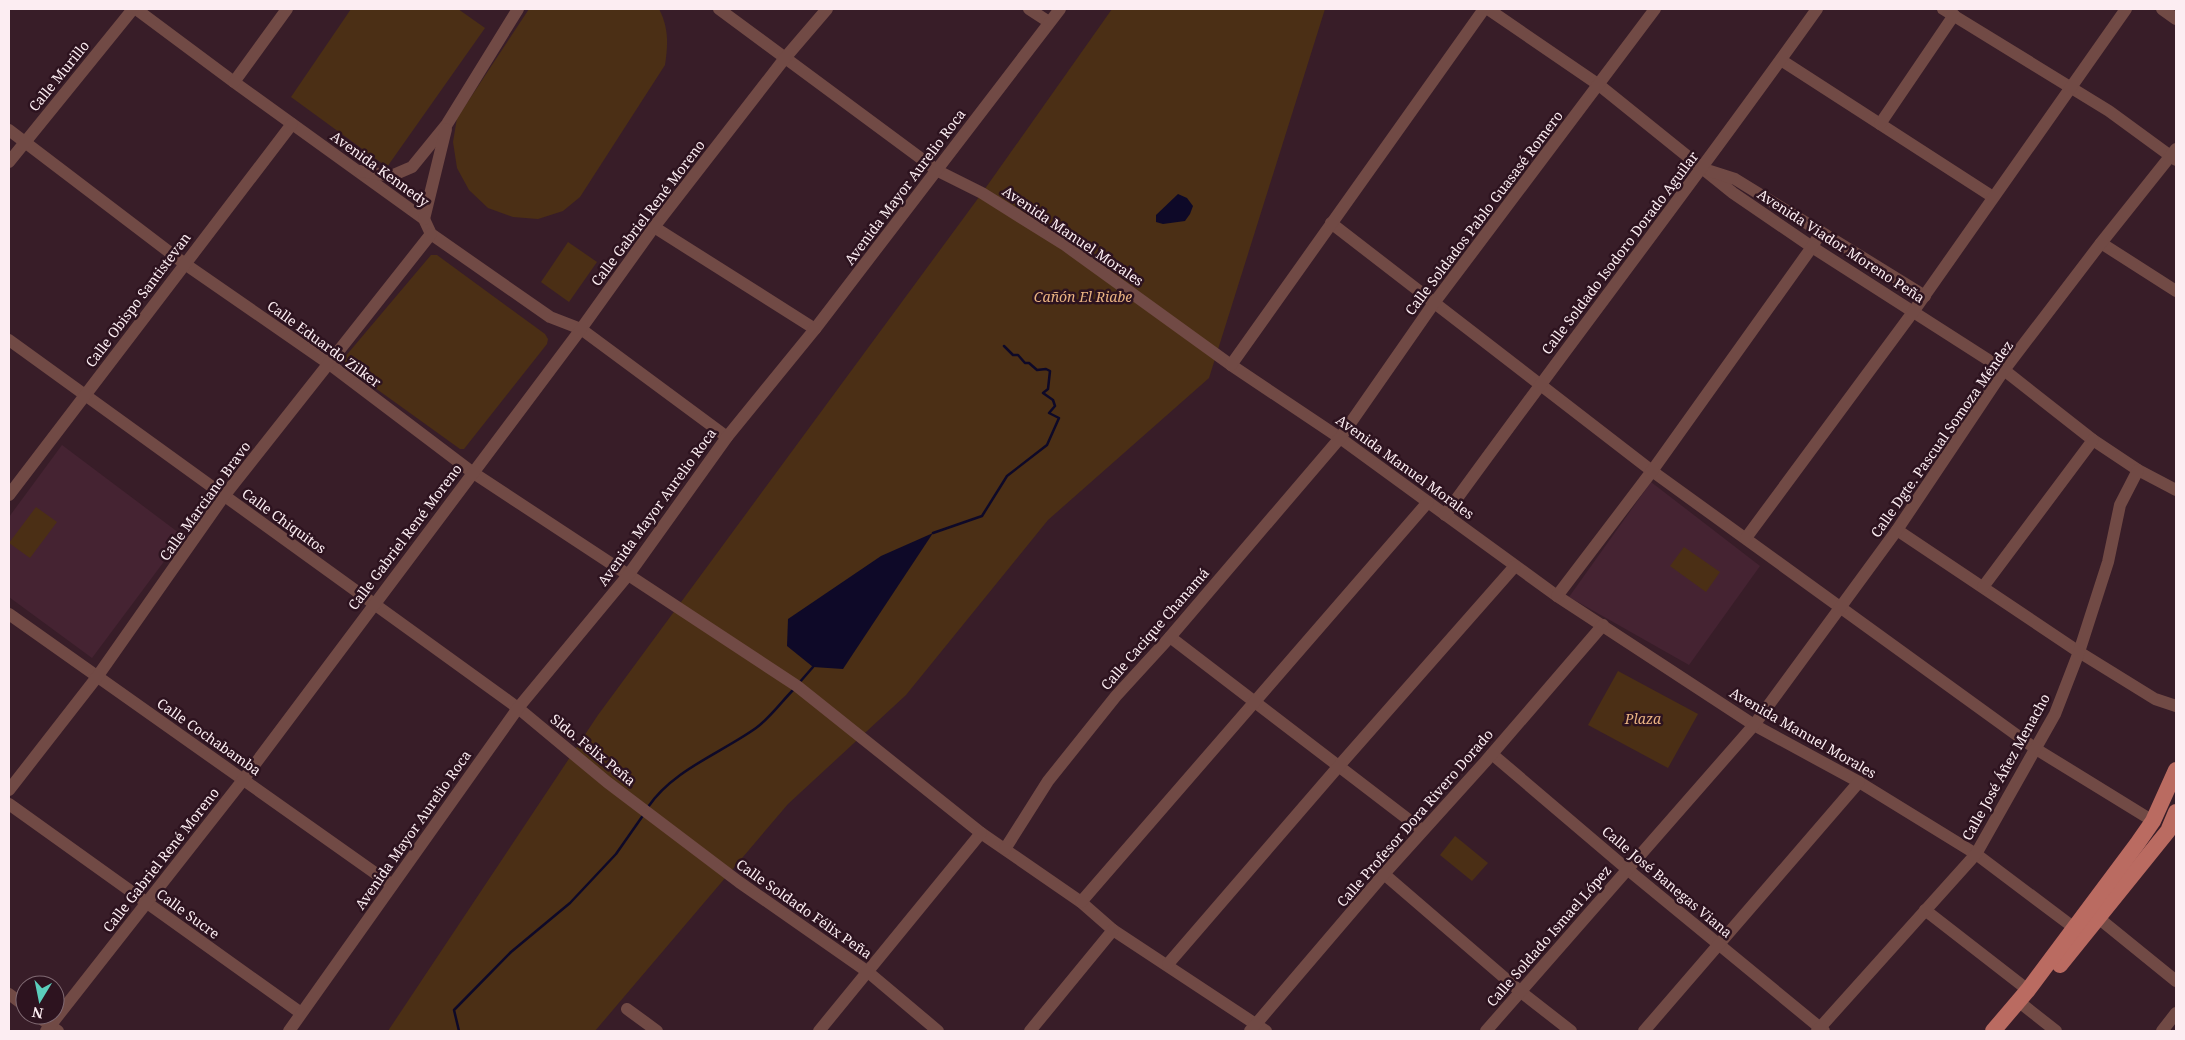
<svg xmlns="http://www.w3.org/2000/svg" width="2185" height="1040" viewBox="0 0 2185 1040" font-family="'Noto Serif',serif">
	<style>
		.built { fill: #452332 }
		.green { fill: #4b2f15 }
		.water { fill: #0e0928 }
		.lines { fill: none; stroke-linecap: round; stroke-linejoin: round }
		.stream { stroke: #0e0928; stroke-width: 2.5 }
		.minor { stroke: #714a45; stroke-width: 12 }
		.major { stroke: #ba6b61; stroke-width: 16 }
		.labels { text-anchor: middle; stroke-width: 5; stroke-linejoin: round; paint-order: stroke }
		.street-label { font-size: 14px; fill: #fcedf2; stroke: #2d131f }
		.park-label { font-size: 14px; font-style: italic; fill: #eab382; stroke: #2d131f }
	</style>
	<rect width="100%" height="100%" fill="#381d28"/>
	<g class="built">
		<polygon points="62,445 183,536 92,658 9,597 9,517"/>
		<polygon points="1651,482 1760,566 1689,665 1569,597"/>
	</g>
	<g class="green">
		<polygon points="351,9 458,9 485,28 387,167 291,97"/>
		<path d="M529 9H659C669 28 668 45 665 65L580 197 563 211 538 219 513 217 488 208 469 190 457 168 453 142 457 118Z"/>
		<polygon points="1112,9 1325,9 1209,378 1048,520 906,695 788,804 595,1031 388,1031 598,715 982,193"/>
		<polygon points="568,242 597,262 569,302 541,282"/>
		<polygon points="431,255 437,255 545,334 548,339 547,344 464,449 460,449 346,367 344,358"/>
		<polygon points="36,507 57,522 30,558 9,543"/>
		<polygon points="1684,547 1720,572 1706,592 1670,566"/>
		<polygon points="1618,671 1698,714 1668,768 1588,725"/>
		<polygon points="1455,836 1488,863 1472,881 1440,855"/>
	</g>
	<g class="water">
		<polygon points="1178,194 1187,198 1193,206 1190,214 1185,221 1163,224 1156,222 1156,215"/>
		<polygon points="933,533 843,669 813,667 787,646 788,619 881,556"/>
	</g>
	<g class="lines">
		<g class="stream">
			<polyline points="933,533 982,516 1007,476 1047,445 1059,418 1049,413 1055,406 1053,400 1043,393 1048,389 1050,371 1046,369 1037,370 1029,363 1025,363 1018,355 1013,355 1004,346"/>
			<polyline points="799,683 813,667"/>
			<path d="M648 807C673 770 721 753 756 728 770 718 782 701 794 689"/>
			<polyline points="459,1031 454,1010 511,952 570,903 616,854 644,814"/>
		</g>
		<g class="minor">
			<polyline points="136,9 234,82 424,219 431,234 550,317 581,329 727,437"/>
			<polyline points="719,9 938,171 982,193 1065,245 1231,365 1340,438 1557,596 1754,725 1859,782 1976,854 2081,933"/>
			<polyline points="1029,9 1049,22"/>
			<polyline points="1488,9 1599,85 1733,193 1812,247 2004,370 2093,440 2138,470 2176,490"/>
			<polyline points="1943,9 2109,111 2176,160"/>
			<polyline points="2162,9 2176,19"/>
			<polyline points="1781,60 1993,197"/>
			<polyline points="234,82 287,9"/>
			<polyline points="1880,124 1954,15"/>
			<polyline points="9,130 185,264 328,363 472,472 797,686 981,833 1081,902 1113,930 1266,1031"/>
			<polyline points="9,162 133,9"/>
			<polyline points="360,171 391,176 412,167 447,124 518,9"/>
			<polyline points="1710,171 1735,179 1925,296"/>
			<polyline points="424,219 446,129"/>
			<polyline points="1331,223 1652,471 2036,749 2153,821"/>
			<polyline points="654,227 815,329"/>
			<polyline points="2101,243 2176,291"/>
			<polyline points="9,340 518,708 607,782 739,882 868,972 938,1031"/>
			<polyline points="1231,365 1484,9"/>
			<polyline points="9,495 292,124"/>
			<path d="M1445 515C1568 345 1696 179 1817 9"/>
			<polyline points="1897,530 2079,652 2155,699 2176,706"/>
			<polyline points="1746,538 1913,312 2126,9"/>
			<polyline points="1983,587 2093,440"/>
			<polyline points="1557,596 1652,471 1812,247 1821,232"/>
			<polyline points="9,614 392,885"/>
			<polyline points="1170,637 1422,830"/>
			<polyline points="1492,754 1627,869 1824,1031"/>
			<polyline points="9,790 97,677 224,496 431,234"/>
			<polyline points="9,804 301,1013"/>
			<polyline points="1005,849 1048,781 1116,696 1170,637 1340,438 1434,303 1655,9"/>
			<polyline points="1384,874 1521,992 1571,1031"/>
			<polyline points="1081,902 1428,502"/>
			<polyline points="1925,910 2028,990"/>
			<polyline points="2091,912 2176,981"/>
			<polyline points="1168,964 1338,767 1515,566"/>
			<polyline points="9,994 25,1006"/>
			<polyline points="2018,1001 2056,1031"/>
			<polyline points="627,1009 657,1031"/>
			<polyline points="36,1015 58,1031"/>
			<polyline points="46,1031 243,780 581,329 654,227 785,58 827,9"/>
			<polyline points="289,1031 518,708 629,574 727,437 815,329 1060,9"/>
			<polyline points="819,1031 981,833"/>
			<polyline points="1030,1031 1113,930"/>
			<polyline points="1250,1031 1384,874 1485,762 1603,625"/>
			<polyline points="1486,1031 1754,725 1897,530 2004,370 2101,243 2176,149"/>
			<polyline points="1644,1031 1859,782"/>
			<polyline points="1817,1031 1976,854 2055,714 2079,652 2108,562 2120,505 2138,470"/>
			<polyline points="2162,1031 2176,1013"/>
		</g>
		<g class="major">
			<polyline points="2060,965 2168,831 2176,812"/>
			<polyline points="1993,1031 2028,990 2137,844 2153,821 2176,770"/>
		</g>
	</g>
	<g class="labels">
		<g class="street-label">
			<text transform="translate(59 76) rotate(-51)" y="5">Calle Murillo</text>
			<text transform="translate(380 169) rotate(36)" y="5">Avenida Kennedy</text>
			<text transform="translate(905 187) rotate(-53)" y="5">Avenida Mayor Aurelio Roca</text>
			<text transform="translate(648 213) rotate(-53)" y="5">Calle Gabriel René Moreno</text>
			<text transform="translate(1484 213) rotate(-53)" y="5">Calle Soldados Pablo Guasasé Romero</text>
			<text transform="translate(1073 236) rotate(34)" y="5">Avenida Manuel Morales</text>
			<text transform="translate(1841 246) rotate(33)" y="5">Avenida Viador Moreno Peña</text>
			<text transform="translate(1620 253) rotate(-53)" y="5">Calle Soldado Isodoro Dorado Aguilar</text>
			<text transform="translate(138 300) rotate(-53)" y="5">Calle Obispo Santistevan</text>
			<text transform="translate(324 344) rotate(36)" y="5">Calle Eduardo Zilker</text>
			<text transform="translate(1942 439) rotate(-55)" y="5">Calle Dgte. Pascual Somoza Méndez</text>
			<text transform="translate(1405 467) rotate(36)" y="5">Avenida Manuel Morales</text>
			<text transform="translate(205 501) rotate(-54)" y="5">Calle Marciano Bravo</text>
			<text transform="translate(657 507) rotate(-54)" y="5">Avenida Mayor Aurelio Roca</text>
			<text transform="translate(284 521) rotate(36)" y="5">Calle Chiquitos</text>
			<text transform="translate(405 537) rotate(-53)" y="5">Calle Gabriel René Moreno</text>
			<text transform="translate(1155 629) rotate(-49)" y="5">Calle Cacique Chanamá</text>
			<text transform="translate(1803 733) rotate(30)" y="5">Avenida Manuel Morales</text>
			<text transform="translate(209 737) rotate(35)" y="5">Calle Cochabamba</text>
			<text transform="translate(593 750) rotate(39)" y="5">Sldo. Felix Peña</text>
			<text transform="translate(2006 767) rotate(-61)" y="5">Calle José Áñez Menacho</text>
			<text transform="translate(1415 818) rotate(-49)" y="5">Calle Profesor Dora Rivero Dorado</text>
			<text transform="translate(413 830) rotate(-55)" y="5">Avenida Mayor Aurelio Roca</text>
			<text transform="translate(161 860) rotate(-52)" y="5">Calle Gabriel René Moreno</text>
			<text transform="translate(1667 882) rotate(40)" y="5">Calle José Banegas Viana</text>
			<text transform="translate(804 909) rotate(35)" y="5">Calle Soldado Félix Peña</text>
			<text transform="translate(188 914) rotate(36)" y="5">Calle Sucre</text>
			<text transform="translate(1549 936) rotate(-49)" y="5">Calle Soldado Ismael López</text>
		</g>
		<g class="park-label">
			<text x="1083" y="302">Cañón El Riabe</text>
			<text x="1643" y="724">Plaza</text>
		</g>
	</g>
	<rect width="2185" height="1040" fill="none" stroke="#fcedf2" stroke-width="20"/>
	<g transform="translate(40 1000) rotate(190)"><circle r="24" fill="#2d131f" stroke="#806a73"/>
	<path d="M0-4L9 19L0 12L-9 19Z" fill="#5bcebc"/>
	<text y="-8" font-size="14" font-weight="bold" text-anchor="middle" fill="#fcedf2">N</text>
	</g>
</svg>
